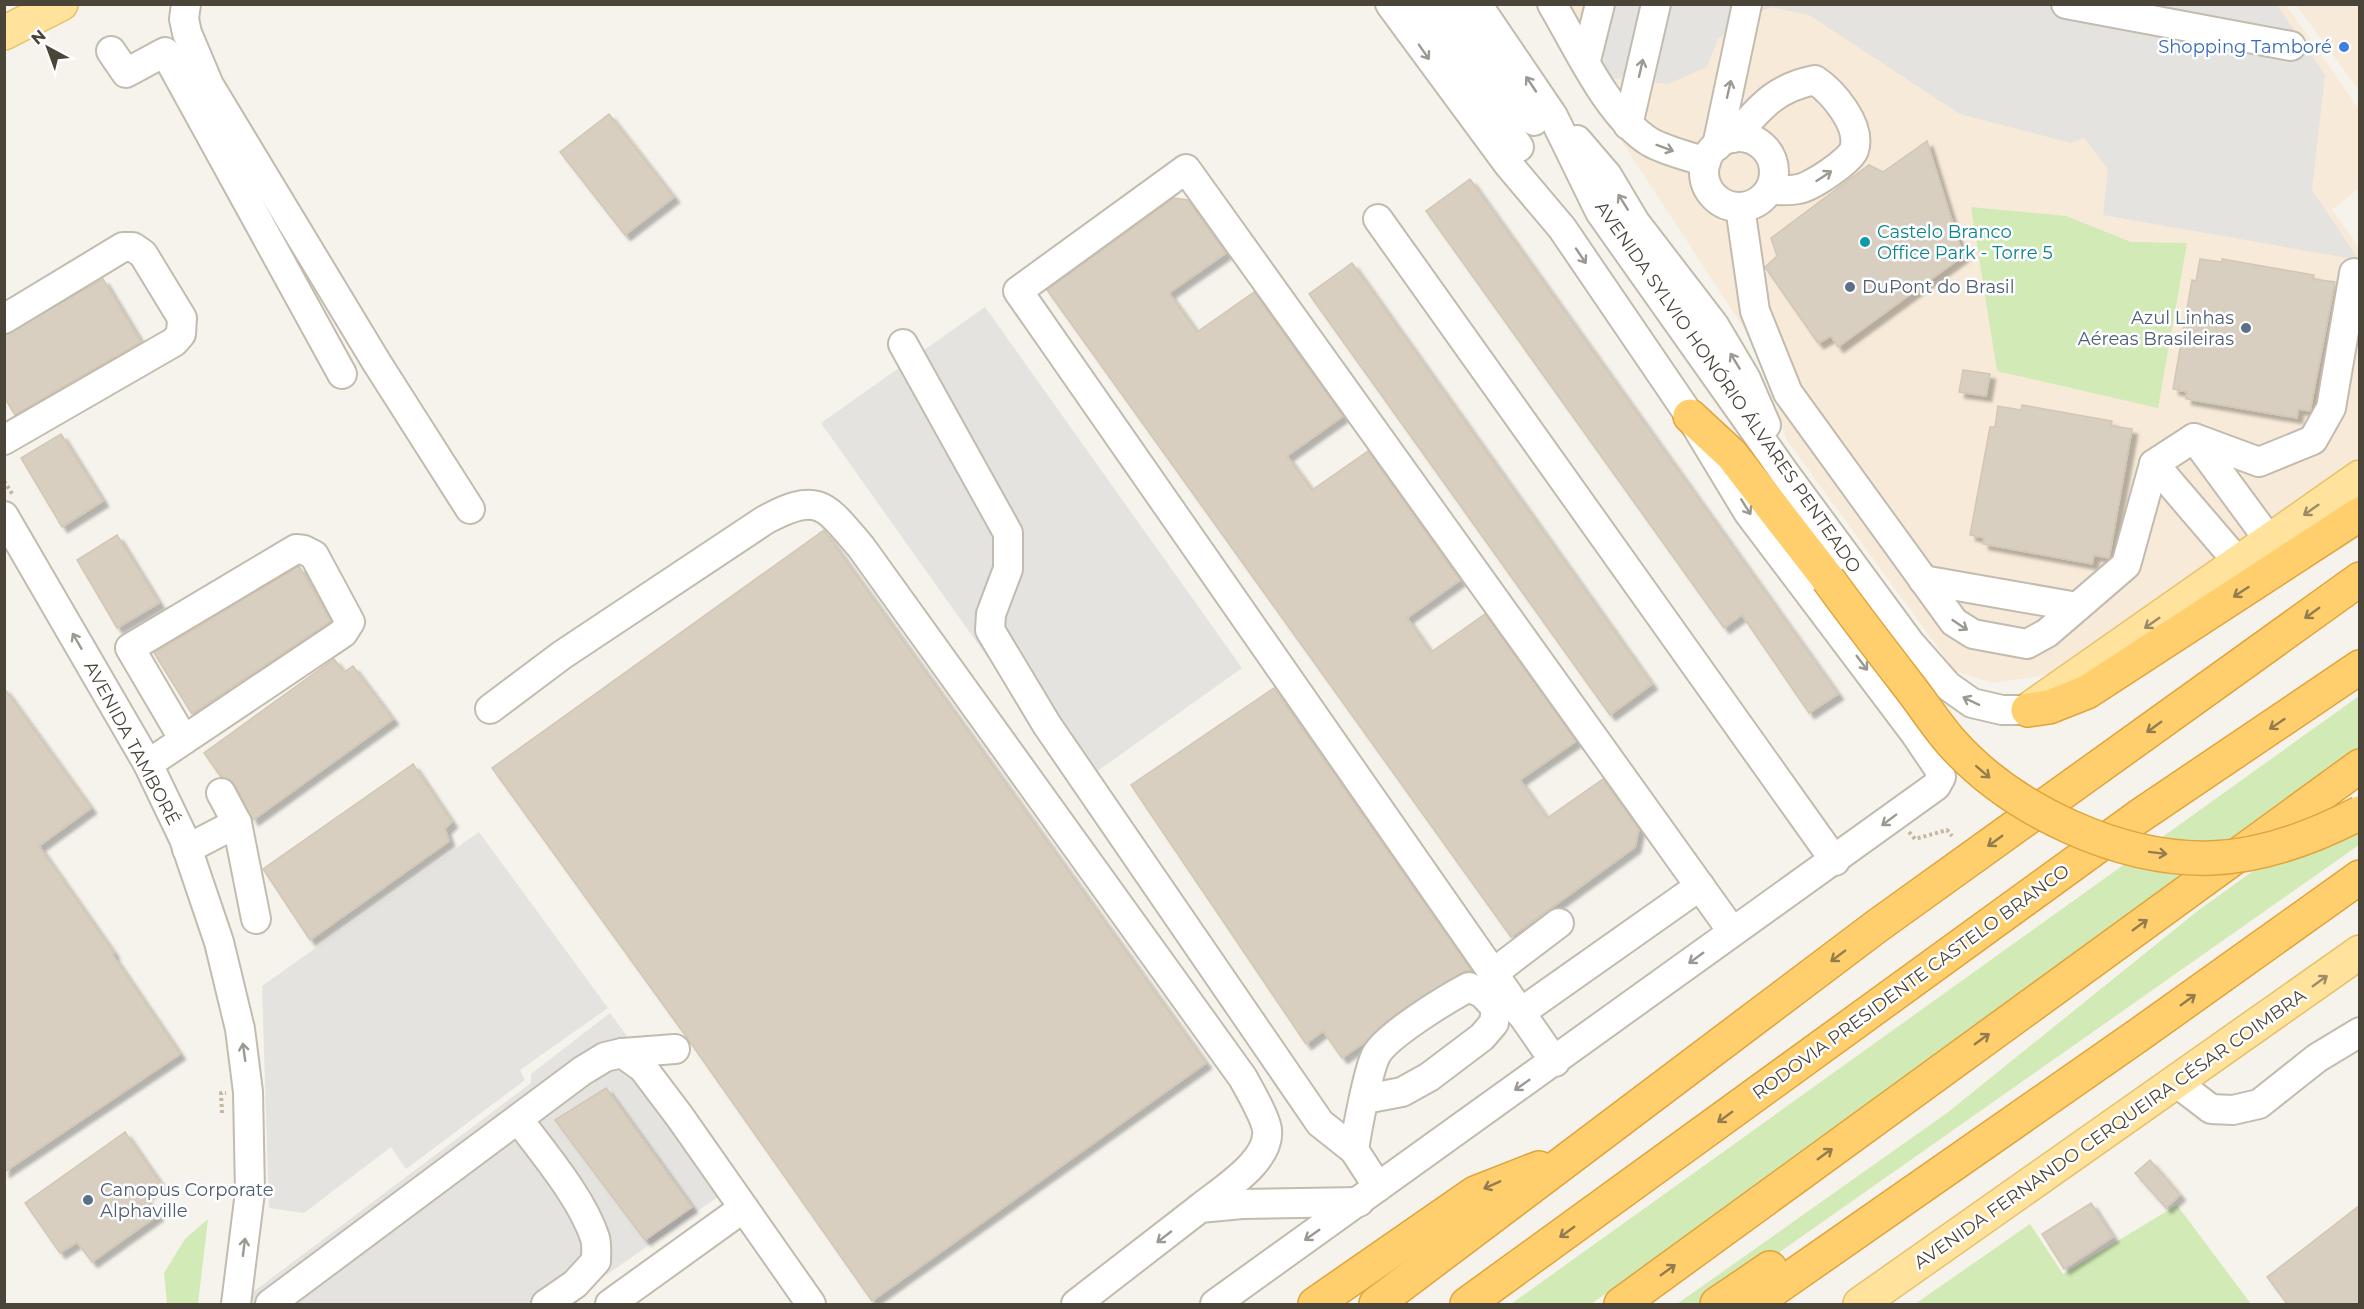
<svg xmlns="http://www.w3.org/2000/svg" width="2364" height="1309" viewBox="0 0 2364 1309" font-family="Montserrat,sans-serif">
	<style>
		.commercial { fill: #f7ead8 }
		.green { fill: #d2eab5 }
		.parking { fill: #e5e3e0 }
		.building { fill: #d8cfc1; stroke: #d3c7b4; stroke-width: 1.5; filter: url(#shadow) }
		.lines { fill: none; stroke-linecap: round; stroke-linejoin: round }
		.minor-casing { stroke: #c2bbae; stroke-width: 32 }
		.major-casing { stroke: #e6c16a; stroke-width: 36 }
		.highway-casing { stroke: #e0a43c; stroke-width: 36 }
		.path { stroke: #c4b79f; stroke-width: 4; stroke-dasharray: 3 3; stroke-linecap: butt }
		.minor { stroke: #fff; stroke-width: 28 }
		.major { stroke: #ffe39c; stroke-width: 33 }
		.highway { stroke: #ffcf6e; stroke-width: 33 }
		.highway-bridge-casing { stroke: #e0a43c; stroke-width: 36; stroke-linecap: butt }
		.highway-bridge { stroke: #ffcf6e; stroke-width: 33 }
		.oneway { stroke: #9c9892 }
		.oneway2 { stroke: #9c8c66 }
		.oneway3 { stroke: #937c4e }
		.shop-dot { fill: #3f7fe0; stroke: #fff; stroke-width: 2 }
		.culture-dot { fill: #0f9aa8; stroke: #fff; stroke-width: 2 }
		.service-dot { fill: #5c6f8a; stroke: #fff; stroke-width: 2 }
		.labels { text-anchor: middle; stroke-width: 5; stroke-linejoin: round; paint-order: stroke }
		.shop-label { font-size: 18px; fill: #366cbe; stroke: #fff; text-anchor: end }
		.culture-label { font-size: 18px; fill: #0d838f; stroke: #fff; text-anchor: start }
		.service-label { font-size: 18px; fill: #4e5e75; stroke: #fff; text-anchor: start }
		.street-label { font-size: 18px; fill: #4b4439; stroke: #fff }
	</style>
	<defs>
		<filter id="shadow"><feDropShadow dx="5.5" dy="5.5" stdDeviation="1.5" flood-color="#0004"/></filter>
	</defs>
	<rect width="100%" height="100%" fill="#f6f3ec"/>
	<g class="commercial">
		<polygon points="1577,4 2286,5 2359,109 2359,188 2332,210 2359,247 2359,457 2054,674 1992,683 1955,671 1786,439 1764,359 1545,24"/>
		<polygon points="2296,5 2359,5 2359,90"/>
	</g>
	<g class="green">
		<polygon points="1971,207 2066,216 2131,242 2187,243 2158,408 1997,371"/>
		<polygon points="2359,696 2359,753 1657,1258 1591,1304 1511,1304"/>
		<polygon points="2357,797 2359,801 2359,845 1707,1303 1677,1304 1947,1113 2200,909"/>
		<polygon points="2177,1205 2251,1304 1915,1304 2030,1224 2063,1274"/>
		<polygon points="208,1219 198,1304 167,1304 164,1273 185,1239"/>
	</g>
	<g class="parking">
		<polygon points="1607,5 2277,5 2325,75 2312,190 2359,260 2103,215 2108,169 2084,138 2071,143 1960,114 1809,15 1771,7 1752,15 1718,39 1707,67 1668,84 1586,75"/>
		<polygon points="985,307 1242,668 1078,785 821,423"/>
		<polygon points="479,832 608,1008 520,1070 525,1080 406,1169 391,1147 304,1213 269,1208 262,986"/>
		<polygon points="610,1013 736,1184 565,1304 245,1304 245,1298 531,1083 531,1074"/>
	</g>
	<g class="building">
		<polygon points="609,114 674,197 625,235 560,152"/>
		<polygon points="1927,141 1963,256 1838,347 1831,336 1818,343 1765,267 1777,256 1771,238 1869,165 1883,172"/>
		<polygon points="1470,179 1838,694 1809,713 1742,615 1724,628 1426,211"/>
		<polygon points="1174,198 1188,200 1226,253 1169,293 1197,332 1254,292 1343,416 1287,456 1312,490 1368,451 1460,580 1407,618 1431,652 1485,614 1576,741 1520,780 1547,818 1603,779 1639,829 1635,847 1511,937 1047,290"/>
		<polygon points="2200,259 2222,262 2222,259 2314,275 2313,279 2335,282 2310,411 2298,409 2297,418 2186,399 2187,392 2173,389 2192,280 2196,281"/>
		<polygon points="1352,263 1652,684 1610,715 1309,294"/>
		<polygon points="103,279 141,342 15,415 4,397 4,335"/>
		<polygon points="1963,370 1990,374 1986,396 1959,392"/>
		<polygon points="2022,405 2112,421 2111,426 2132,429 2109,558 2094,555 2092,564 1983,544 1984,538 1970,535 1990,427 1995,427 1998,406 2021,410"/>
		<polygon points="61,434 103,501 62,527 21,458"/>
		<polygon points="824,530 1206,1063 872,1301 688,1039 492,768"/>
		<polygon points="117,535 159,603 117,628 77,560"/>
		<polygon points="299,566 331,621 192,714 154,653"/>
		<polygon points="334,659 344,672 353,666 393,719 253,820 235,785 229,779 221,777 204,753"/>
		<polygon points="4,688 91,808 39,846 114,953 112,954 180,1054 4,1172"/>
		<polygon points="1274,688 1471,970 1461,973 1410,1004 1382,1025 1365,1042 1342,1058 1323,1031 1306,1044 1131,785"/>
		<polygon points="413,764 452,822 445,829 449,841 310,940 263,869"/>
		<polygon points="606,1088 692,1207 645,1240 555,1120"/>
		<polygon points="125,1132 161,1184 144,1196 158,1215 92,1262 77,1242 60,1253 25,1203"/>
		<polygon points="2150,1160 2180,1195 2166,1208 2135,1173"/>
		<polygon points="2091,1203 2113,1237 2064,1269 2042,1234"/>
		<polygon points="2360,1205 2360,1305 2288,1305 2267,1277"/>
	</g>
	<g class="lines">
		<defs>
			<g id="minor">
				<polyline points="186,4 184,19 187,33 209,85 377,363 470,509"/>
				<polyline points="1418,4 1519,147"/>
				<polyline points="1448,4 1534,121"/>
				<polyline points="1477,4 1553,116 1600,212 1784,472 1910,643 1948,686 1972,703 2002,710 2028,710"/>
				<path d="M1552 4C1577 46 1608 116 1650 142 1666 151 1688 156 1706 162"/>
				<polyline points="2066,4 2291,46"/>
				<polyline points="111,51 126,73 165,52 342,374"/>
				<polyline points="1586,60 1600,4"/>
				<polyline points="1628,125 1656,4"/>
				<circle cx="1739" cy="172" r="35"/>
				<path d="M1733 138C1760 108 1774 88 1815 80 1833 92 1862 126 1854 150 1850 161 1810 188 1798 189 1789 191 1779 190 1770 190"/>
				<polyline points="1577,140 1607,175 1635,222 1714,325 1746,379 1766,425"/>
				<polyline points="1717,146 1747,4"/>
				<polyline points="1740,207 1755,311 1788,393 1954,622 1973,634 2027,644 2047,633 2126,565 2154,464 2194,438 2259,462 2313,440 2331,408 2354,273"/>
				<polyline points="1378,219 1835,861"/>
				<polyline points="4,319 123,247 133,247 143,254 182,318 181,334 174,342 4,440"/>
				<polyline points="903,344 1008,533 1008,569 991,614 990,630 1047,725 1320,1123 1354,1150 1378,1187"/>
				<polyline points="2194,438 2269,540"/>
				<polyline points="2154,464 2238,562"/>
				<polyline points="4,516 148,764 184,839 219,942 240,1029 248,1092 250,1192 236,1304"/>
				<polyline points="1923,580 2077,607"/>
				<path d="M490 709 562 655 765 520C819 491 825 505 861 547L1243 1078C1251 1093 1261 1109 1266 1125 1276 1158 1222 1190 1200 1208"/>
				<polyline points="148,764 343,633 350,622 314,555 304,550 296,549 130,648 184,740"/>
				<polyline points="237,823 256,919"/>
				<polyline points="187,849 237,823 221,793"/>
				<polyline points="1492,974 1559,923"/>
				<polyline points="1520,1013 1700,886"/>
				<polyline points="622,1053 675,1049"/>
				<polyline points="1555,1062 1018,291 1186,169 1732,931"/>
				<polyline points="2177,1083 2211,1109 2233,1110 2259,1104 2317,1058 2360,1032"/>
				<path d="M519 1120C544 1154 582 1198 595 1238 597 1245 596 1253 596 1261L575 1284 546 1304"/>
				<path d="M1354 1150C1357 1130 1368 1071 1376 1055 1387 1035 1448 998 1469 987L1483 994 1496 1008 1494 1023 1482 1037 1429 1077 1402 1092 1365 1099"/>
				<polyline points="270,1304 582,1071 605,1057 622,1053 643,1068 680,1117 811,1304"/>
				<polyline points="610,1304 742,1209"/>
				<polyline points="1076,1304 1200,1208 1242,1204 1359,1202"/>
				<polyline points="1215,1304 1936,786 1941,777 1939,769 1914,732 1748,512 1690,416 1562,228 1508,164 1390,4"/>
			</g>
			<g id="major">
				<polyline points="4,33 61,4"/>
				<polyline points="2032,707 2360,477"/>
				<polyline points="1860,1304 2360,952"/>
			</g>
			<g id="highway">
				<polyline points="1690,416 1732,455 1828,579"/>
				<polyline points="2028,710 2049,707 2087,692 2360,514"/>
				<polyline points="1315,1304 1475,1193 1539,1168"/>
				<polyline points="1376,1304 1877,926 2360,579"/>
				<polyline points="1467,1304 2138,817 2360,667"/>
				<polyline points="1621,1304 2360,766"/>
				<polyline points="1717,1304 1770,1268"/>
				<polyline points="1753,1304 2140,1034 2360,877"/>
			</g>
		</defs>
		<use href="#minor" class="minor-casing"/>
		<use href="#major" class="major-casing"/>
		<use href="#highway" class="highway-casing"/>
		<g class="path">
			<polyline points="4,481 13,495"/>
			<polyline points="1909,832 1915,839 1947,830 1952,836"/>
			<polyline points="222,1113 221,1093 226,1093"/>
		</g>
		<use href="#minor" class="minor"/>
		<use href="#major" class="major"/>
		<use href="#highway" class="highway"/>
		<defs>
			<path id="highway-bridge" d="M1828 579C1854 615 1881 650 1908 685 1923 704 1936 725 1952 743 2013 811 2121 861 2212 858 2264 856 2314 837 2360 813"/>
		</defs>
		<use href="#highway-bridge" class="highway-bridge-casing"/>
		<use href="#highway-bridge" class="highway-bridge"/>
	</g>
	<defs><path id="oneway-shaft" d="M-6 0H5M1.5-3L5.5 0L1.5 3" fill="none" stroke-width="1.6" stroke-linecap="round" stroke-linejoin="round" transform="scale(1.5)"/></defs>
	<g class="oneway">
		<use href="#oneway-shaft" transform="translate(1424 52) rotate(55)"/>
		<use href="#oneway-shaft" transform="translate(1641 68) rotate(-77)"/>
		<use href="#oneway-shaft" transform="translate(1531 84) rotate(-124)"/>
		<use href="#oneway-shaft" transform="translate(1729 89) rotate(-77)"/>
		<use href="#oneway-shaft" transform="translate(1665 148) rotate(20)"/>
		<use href="#oneway-shaft" transform="translate(1824 176) rotate(-33)"/>
		<use href="#oneway-shaft" transform="translate(1623 202) rotate(-122)"/>
		<use href="#oneway-shaft" transform="translate(1581 256) rotate(56)"/>
		<use href="#oneway-shaft" transform="translate(1735 361) rotate(-121)"/>
		<use href="#oneway-shaft" transform="translate(1746 507) rotate(58)"/>
		<use href="#oneway-shaft" transform="translate(1960 625) rotate(34)"/>
		<use href="#oneway-shaft" transform="translate(77 641) rotate(-120)"/>
		<use href="#oneway-shaft" transform="translate(1862 663) rotate(53)"/>
		<use href="#oneway-shaft" transform="translate(1971 701) rotate(-154)"/>
		<use href="#oneway-shaft" transform="translate(1889 820) rotate(143)"/>
		<use href="#oneway-shaft" transform="translate(1696 958) rotate(144)"/>
		<use href="#oneway-shaft" transform="translate(244 1052) rotate(-98)"/>
		<use href="#oneway-shaft" transform="translate(1522 1085) rotate(145)"/>
		<use href="#oneway-shaft" transform="translate(1312 1235) rotate(145)"/>
		<use href="#oneway-shaft" transform="translate(1164 1237) rotate(142)"/>
		<use href="#oneway-shaft" transform="translate(244 1247) rotate(-83)"/>
	</g>
	<g class="oneway2">
		<use href="#oneway-shaft" transform="translate(2311 510) rotate(145)"/>
		<use href="#oneway-shaft" transform="translate(2152 623) rotate(145)"/>
		<use href="#oneway-shaft" transform="translate(2320 981) rotate(-36)"/>
	</g>
	<g class="oneway3">
		<use href="#oneway-shaft" transform="translate(2241 592) rotate(147)"/>
		<use href="#oneway-shaft" transform="translate(2312 613) rotate(144)"/>
		<use href="#oneway-shaft" transform="translate(2277 724) rotate(146)"/>
		<use href="#oneway-shaft" transform="translate(2154 727) rotate(144)"/>
		<use href="#oneway-shaft" transform="translate(1983 772) rotate(41)"/>
		<use href="#oneway-shaft" transform="translate(1995 841) rotate(144)"/>
		<use href="#oneway-shaft" transform="translate(2158 853) rotate(7)"/>
		<use href="#oneway-shaft" transform="translate(2140 925) rotate(-36)"/>
		<use href="#oneway-shaft" transform="translate(1838 956) rotate(143)"/>
		<use href="#oneway-shaft" transform="translate(2188 1000) rotate(-36)"/>
		<use href="#oneway-shaft" transform="translate(1982 1039) rotate(-36)"/>
		<use href="#oneway-shaft" transform="translate(1725 1117) rotate(144)"/>
		<use href="#oneway-shaft" transform="translate(1825 1154) rotate(-36)"/>
		<use href="#oneway-shaft" transform="translate(1492 1185) rotate(156)"/>
		<use href="#oneway-shaft" transform="translate(1567 1232) rotate(144)"/>
		<use href="#oneway-shaft" transform="translate(1668 1270) rotate(-36)"/>
	</g>
	<circle class="shop-dot" cx="2344" cy="47" r="6"/>
	<circle class="culture-dot" cx="1865" cy="242" r="6"/>
	<g class="service-dot">
		<circle cx="1850" cy="287" r="6"/>
		<circle cx="2246" cy="328" r="6"/>
		<circle cx="88" cy="1200" r="6"/>
	</g>
	<g class="labels">
		<g class="shop-label">
			<text x="2332" y="53">Shopping Tamboré</text>
		</g>
		<g class="culture-label">
			<text x="1877" y="238">Castelo Branco<tspan x="1877" dy="21">Office Park - Torre 5</tspan></text>
		</g>
		<g class="service-label">
			<text x="1862" y="293">DuPont do Brasil</text>
			<text x="2234" y="324" text-anchor="end">Azul Linhas<tspan x="2234" dy="21">Aéreas Brasileiras</tspan></text>
			<text x="100" y="1196">Canopus Corporate<tspan x="100" dy="21">Alphaville</tspan></text>
		</g>
		<g class="street-label">
			<text transform="translate(1728 387) rotate(55)" y="6">AVENIDA SYLVIO HONÓRIO ÁLVARES PENTEADO</text>
			<text transform="translate(132 743) rotate(62)" y="6">AVENIDA TAMBORÉ</text>
			<text transform="translate(1911 982) rotate(-36)" y="6">RODOVIA PRESIDENTE CASTELO BRANCO</text>
			<text transform="translate(2110 1129) rotate(-35)" y="6">AVENIDA FERNANDO CERQUEIRA CÉSAR COIMBRA</text>
		</g>
	</g>
	<rect width="2364" height="1309" fill="none" stroke="#4b4439" stroke-width="12"/>
	<g transform="translate(48 48) rotate(319)" stroke="#ffffff" stroke-width="4.5" paint-order="stroke">
	<path d="M0-4.5L10 22L0 15L-10 22Z" fill="#4b4439"/>
	<text y="-9" font-size="16" font-weight="bold" text-anchor="middle" fill="#4b4439">N</text>
	</g>
</svg>
